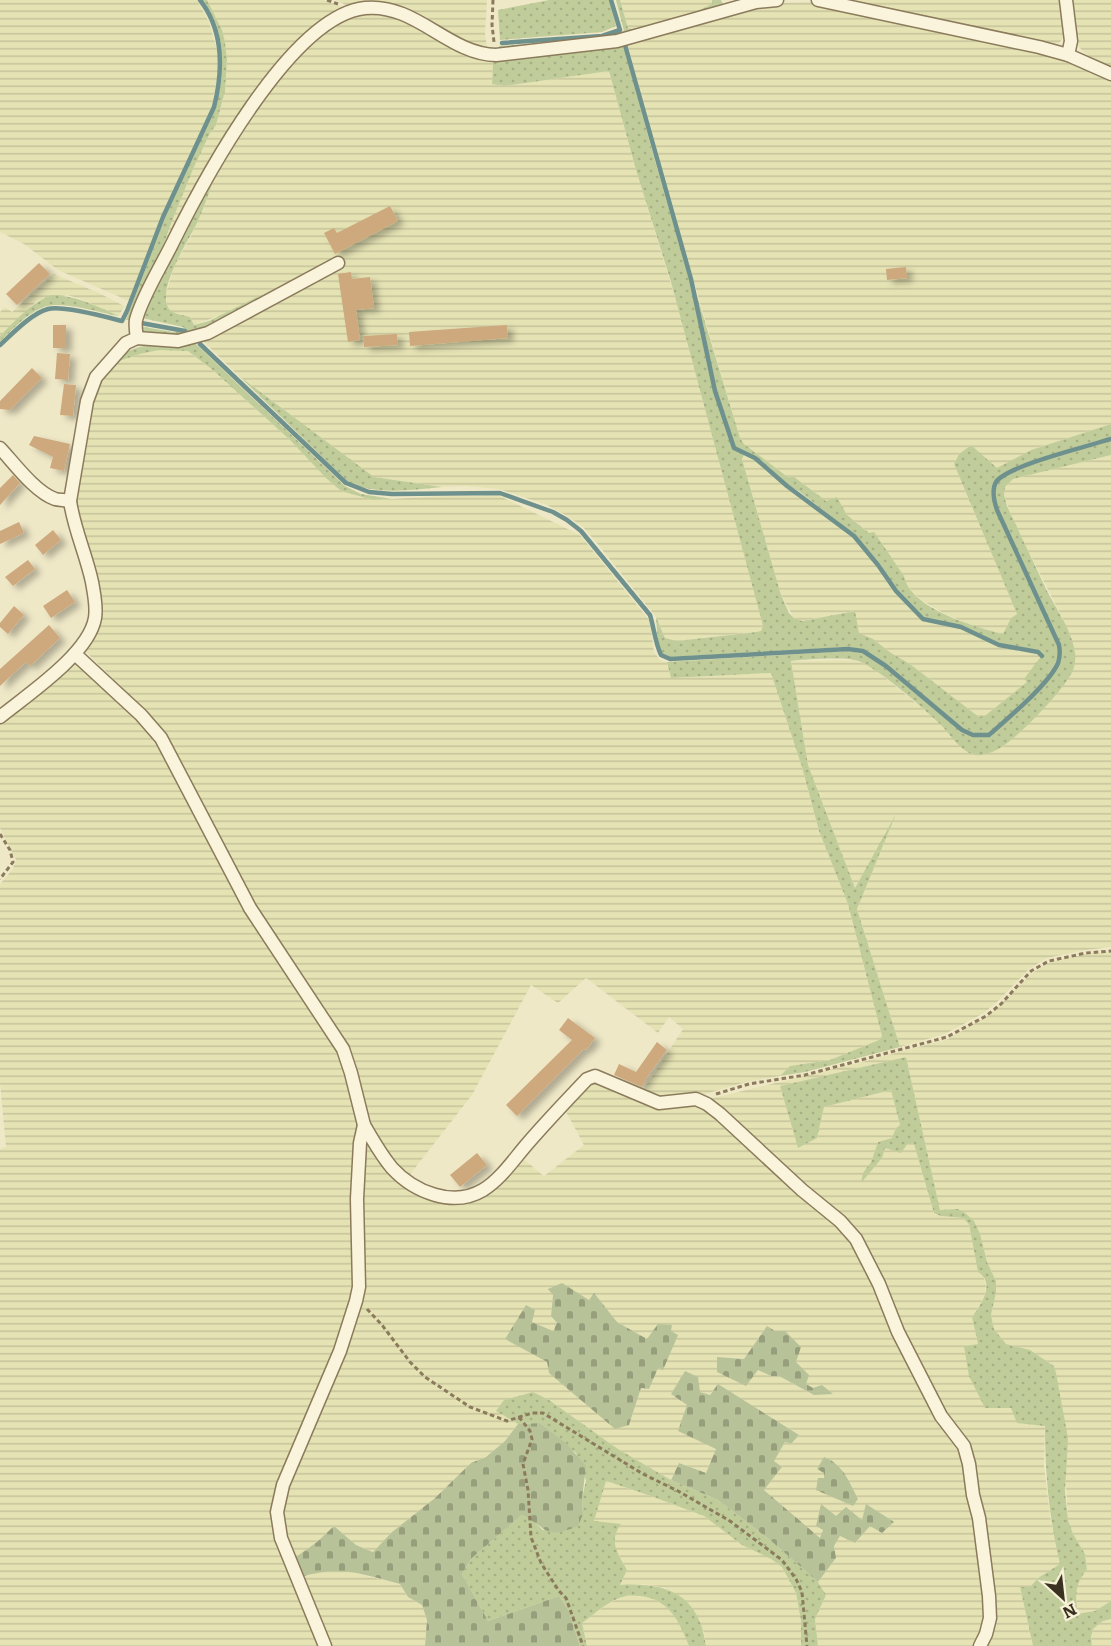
<svg xmlns="http://www.w3.org/2000/svg" width="1111" height="1646" viewBox="0 0 1111 1646" font-family="Literata,serif">
	<style>
		.farmland { fill: url(#farmland-rules); fill-rule: evenodd }
		.grass { fill: url(#grass-dots) }
		.cemetery { fill: url(#cemetery-stones) }
		.lines { fill: none; stroke-linecap: round; stroke-linejoin: round }
		.stream { stroke: #6e918e; stroke-width: 4.5 }
		.building { fill: #cda97d; filter: url(#shadow) }
		.minor-casing { stroke: #8b7b5c; stroke-width: 15 }
		.path { stroke: #8b7b5c; stroke-width: 3; stroke-dasharray: 4.5 3; stroke-linecap: butt }
		.minor { stroke: #f9f4db; stroke-width: 12 }
	</style>
	<defs>
		<pattern id="farmland-rules" width="6" height="5" patternUnits="userSpaceOnUse" patternTransform="scale(1.5)"><rect width="6" height="5" fill="#e5e3b4"/><path d="M0 2.5h6" fill="none" stroke="#c5c39a"/></pattern>
		<pattern id="grass-dots" width="8" height="8" patternUnits="userSpaceOnUse" patternTransform="scale(1.5)"><rect width="8" height="8" fill="#c0cd9a"/><path d="M2 2h.1M6 6h.1" fill="none" stroke="#a6b084" stroke-width="1.8" stroke-linecap="round"/></pattern>
		<pattern id="cemetery-stones" width="16" height="16" patternUnits="userSpaceOnUse" patternTransform="scale(1.5)"><rect width="16" height="16" fill="#b8c299"/><path d="M2 7V4a2 2 0 0 1 4 0v3zM10 15v-3a2 2 0 0 1 4 0v3z" fill="#979e7c"/></pattern>
		<filter id="shadow"><feDropShadow dx="6" dy="4" stdDeviation="3" flood-color="#0004"/></filter>
	</defs>
	<rect width="100%" height="100%" fill="#efe8c7"/>
	<g class="farmland">
		<polygon points="0,0 197,0 209,22 218,53 218,73 212,106 161,217 129,301 58,270 24,244 0,232"/>
		<polygon points="207,0 323,0 342,7 343,10 281,62 155,271 170,226 193,168 210,133 216,125 225,91 227,60 225,42 222,30"/>
		<polygon points="335,0 487,0 485,33 487,49 362,3 350,7"/>
		<polygon points="620,0 712,0 712,4 682,18 635,30 628,28"/>
		<polygon points="842,0 1062,0 1066,33 1060,42 1054,45 1048,45 958,22"/>
		<polygon points="1071,0 1111,0 1111,69 1089,57 1079,47 1076,42"/>
		<polygon points="810,2 989,39 1073,61 1111,79 1111,424 1031,450 997,469 971,445 959,454 954,464 1017,614 1011,618 1003,634 973,626 943,613 923,601 913,593 905,583 904,576 869,533 847,515 837,497 827,502 793,476 789,478 744,444 740,438 664,181 627,44 740,11 778,3"/>
		<polygon points="367,14 384,16 415,24 459,49 484,61 493,62 492,84 504,86 609,71 636,170 675,297 763,626 761,631 677,641 665,638 656,617 596,542 583,527 567,516 547,505 499,489 463,486 442,487 374,477 239,376 202,340 259,301 194,325 190,317 171,312 167,306 166,294 174,266 191,236 206,202 216,170 267,93 306,48 342,20"/>
		<polygon points="54,274 99,293 124,306 119,316 81,299 67,295 37,301 0,336 0,312 5,307 12,312"/>
		<polygon points="178,349 188,351 214,371 290,440 326,477 341,491 373,500 444,496 500,496 580,535 650,621 654,652 660,660 667,662 671,678 771,673 802,767 819,831 848,904 882,1036 879,1040 830,1060 790,1066 780,1076 746,1082 695,1097 661,1099 643,1090 683,1029 669,1017 658,1033 586,978 558,1003 531,985 472,1095 408,1177 393,1164 373,1134 338,1032 330,1017 284,955 144,709 82,648 96,624 74,490 94,394 102,378 113,363 140,354 159,350"/>
		<polygon points="744,455 755,460 786,487 799,495 853,537 877,566 895,592 922,620 961,629 999,647 1037,653 1041,657 1025,679 1027,682 986,715 979,717 910,664 891,653 873,639 859,633 854,611 801,621 794,618 781,595 742,459"/>
		<polygon points="1111,455 1111,947 1086,950 1047,958 1029,969 998,1001 984,1013 945,1034 900,1047 857,909 893,821 855,888 808,765 791,661 855,660 872,667 939,722 958,744 984,755 1004,746 1075,651 1067,627 1014,523 1004,495 1005,487 1013,479"/>
		<polygon points="73,661 78,661 153,734 333,1044 346,1074 360,1125 354,1287 337,1348 274,1508 321,1646 0,1646 0,1149 6,1147 0,1083 0,884 12,870 16,860 0,828 0,721"/>
		<polygon points="1111,952 1111,1601 1095,1611 1077,1615 1076,1590 1078,1581 1087,1568 1085,1554 1073,1534 1068,1520 1065,1467 1054,1366 1030,1350 1006,1344 994,1329 991,1315 996,1293 996,1281 987,1262 980,1234 964,1212 940,1210 906,1057 780,1086 798,1148 817,1138 824,1107 891,1090 900,1125 896,1128 893,1138 878,1142 871,1162 863,1173 885,1148 892,1150 908,1142 914,1144 934,1213 941,1216 963,1218 969,1224 978,1272 983,1275 986,1285 985,1294 980,1305 972,1317 978,1344 964,1346 1012,1408 1045,1425 1044,1466 1050,1516 1060,1564 1038,1578 1030,1587 1020,1587 1033,1646 986,1646 991,1636 972,1466 938,1404 856,1230 843,1215 810,1190 709,1099 862,1062 948,1039 991,1014 1032,973 1049,963 1086,954"/>
		<path d="M595 1080 630 1096 695 1103 705 1107 838 1224 853 1241 961 1448 975 1518 986 1617 976 1646H818L815 1619 826 1595 818 1582 836 1558 834 1546 840 1536 855 1543 870 1526 866 1505 862 1521 824 1530 820 1539 764 1490 782 1467 773 1461 785 1442 791 1444 799 1435 718 1385 709 1395 700 1392 685 1371 671 1394 687 1405 716 1449 706 1473 679 1463 671 1480 618 1449 549 1400 533 1392 496 1411 518 1424 505 1441 486 1457 471 1463 435 1498 392 1532 373 1552 356 1545 334 1526 317 1542 293 1559 284 1537 282 1501 350 1334 363 1144 367 1142 389 1170 457 1202 521 1157 544 1176 584 1145 564 1108ZM594 1294 617 1322 647 1339 663 1369 658 1367 641 1388 629 1425 547 1362 506 1339 534 1310 532 1322 553 1331 557 1323 551 1316 553 1295 589 1300ZM767 1326 775 1331 796 1362 806 1384 813 1388 814 1395 779 1376H771L758 1370 718 1357 744 1359Z"/>
		<polygon points="605,1481 648,1495 704,1516 742,1545 771,1559 782,1567 796,1593 801,1621 801,1646 706,1646 704,1632 665,1588 643,1584 620,1585 627,1570 614,1546 615,1533 594,1521"/>
		<polygon points="342,1570 400,1584 408,1597 422,1605 427,1620 425,1646 329,1646 301,1577 318,1572"/>
		<polygon points="627,1595 650,1597 666,1605 680,1622 689,1646 587,1646 582,1623 609,1603"/>
		<polygon points="1111,1619 1111,1646 1092,1646 1091,1637 1093,1629 1103,1621"/>
	</g>
	<g class="grass">
		<path d="M201 0H207L222 30 225 42 227 60 225 91 216 125 210 133 193 169 170 226 155 271 129 320H126L165 218 215 109C217 99 220 90 221 81 225 54 218 22 201 0Z"/>
		<polygon points="549,0 609,0 616,26 602,32 500,40 498,10"/>
		<polygon points="616,0 620,0 628,28 635,30 682,18 712,4 712,0 721,0 724,7 614,40 499,53 499,46 604,39 615,33 624,31"/>
		<path d="M623 45C637 90 647 136 661 181 670 215 682 248 690 282 703 338 711 396 733 449L744 455 742 459 781 595 789 613 794 618 802 621 855 611 859 633 873 639 891 653 910 664 979 717 986 715 1027 682 1024 679 1042 655 1038 650 1000 644 962 626 924 617 897 590 880 564 855 535 800 492 788 485 756 457 735 447 716 390 692 279 740 438 744 444 789 478 793 476 826 501 837 497 847 515 869 533 874 532 904 576C910 609 976 627 1003 634L1011 618 1017 614 954 464 959 454 971 445 997 468 1031 450 1111 424V437C1090 443 1001 466 993 483 989 491 993 502 995 510L1057 645C1058 652 1058 658 1055 664 1043 687 1008 715 988 733H974L963 729 887 664 864 649 848 647 670 657 662 653 658 644 656 617 665 638 677 641 756 632 761 631 763 626 671 282 636 170 609 71 504 86 492 84 493 62Z"/>
		<path d="M216 170C211 189 205 205 197 223 188 242 156 289 169 309 173 314 183 315 190 317L194 325 209 321 257 297 259 301 191 335 170 336 140 332 138 326 173 332 186 330 183 327 142 318 148 302Z"/>
		<path d="M51 295C76 295 96 306 119 316 100 313 62 300 44 307 27 313 13 329 0 342V336C16 320 30 304 51 295Z"/>
		<path d="M160 344H196L345 486 361 494 392 499 373 500 341 491 326 478 290 440 214 371 188 351 159 350 140 354 113 363C129 348 138 346 160 344Z"/>
		<path d="M239 376 374 477 442 487C410 490 379 495 349 483Z"/>
		<path d="M1111 441V455L1013 479 1005 487 1004 495 1007 506 1047 591 1067 627C1072 640 1078 653 1074 667 1070 685 1018 737 1002 747 993 752 982 758 972 754 958 749 949 732 939 723 923 708 874 664 855 660 841 657 807 659 791 661L808 765 855 888 896 814 857 909 900 1047 805 1072 780 1076 790 1066 830 1060 879 1040 882 1036 848 904 819 831 802 767 771 673 671 678 667 662 848 651 862 653 885 667 961 732 973 736 990 737C1008 720 1051 685 1059 663 1062 657 1061 651 1060 644L998 509C996 501 992 489 998 482 1010 467 1089 448 1111 441Z"/>
		<path d="M906 1057 940 1210 958 1209 964 1212 974 1221 980 1234 987 1262 996 1281V1293L991 1315 994 1329 1006 1344 1030 1350 1054 1366 1056 1373 1068 1438 1065 1492 1068 1520 1073 1534 1085 1554 1087 1569C1074 1586 1076 1594 1077 1614L1095 1611 1111 1601V1619L1103 1621 1093 1629 1091 1637 1092 1646H1033L1020 1587H1030L1038 1578 1060 1564C1049 1518 1045 1473 1045 1426L1017 1423 1011 1408H985L969 1376 964 1346 978 1344 972 1317C981 1305 996 1283 978 1272L969 1224 963 1218 941 1216 934 1213 914 1144 908 1143 901 1153 885 1148 882 1158 861 1183 863 1173 871 1162 878 1142 892 1138 896 1128 900 1125 891 1090 824 1107 817 1138 798 1148 780 1086Z"/>
		<path d="M533 1392 549 1400 618 1449 671 1480 718 1500 770 1540 818 1582 826 1595 815 1619 818 1646H801V1621L796 1593 782 1567 771 1559 742 1545 704 1516 648 1495 606 1481 594 1521 621 1524C608 1542 618 1553 627 1570L620 1585C668 1582 699 1595 706 1646H689C679 1621 669 1599 640 1596 635 1596 630 1595 626 1596 610 1599 595 1614 582 1623L587 1646H580L569 1611 559 1596 488 1621 462 1574 472 1558 522 1515 532 1520 543 1530 583 1514 582 1499 586 1480 576 1453 540 1423 518 1424 496 1411 504 1400Z"/>
	</g>
	<g class="cemetery">
		<polygon points="562,1283 589,1300 594,1293 617,1322 647,1339 658,1324 672,1325 671,1331 678,1335 663,1370 658,1368 649,1389 641,1388 629,1425 615,1429 549,1373 547,1362 505,1339 526,1305 535,1310 532,1322 553,1331 557,1323 551,1316 553,1295 548,1289"/>
		<polygon points="767,1326 775,1331 785,1331 801,1347 796,1362 809,1375 806,1384 813,1388 822,1385 833,1394 814,1395 779,1376 771,1376 758,1370 746,1386 717,1372 717,1357 744,1359"/>
		<polygon points="685,1371 698,1377 700,1392 710,1395 718,1384 799,1435 791,1444 785,1442 774,1461 782,1467 764,1490 820,1538 823,1530 816,1526 821,1504 836,1516 846,1507 862,1520 866,1504 894,1522 882,1533 870,1526 855,1543 840,1536 834,1546 836,1558 818,1582 770,1540 718,1500 671,1480 679,1463 706,1473 716,1449 678,1431 687,1405 671,1394"/>
		<path d="M540 1423 567 1444 586 1466 582 1499 583 1514 578 1526C545 1540 549 1529 522 1515L472 1558 462 1574 488 1621 559 1596 569 1611 580 1646H425L427 1620 422 1605 408 1597 400 1584C361 1574 341 1565 301 1577L293 1559 317 1542 334 1526 356 1545 373 1552 392 1532 435 1498 471 1463 486 1457 505 1441 518 1424Z"/>
		<path d="M824 1457C843 1464 849 1482 858 1499L853 1506 816 1490 818 1478H824V1473L817 1469Z"/>
	</g>
	<g class="lines">
		<g class="stream">
			<polyline points="502,43 602,36 620,30 611,0"/>
			<polyline points="625,45 691,279 715,391 734,448 755,458 787,486 854,536 878,565 896,591 923,619 961,627 999,645 1038,652 1042,656"/>
			<polyline points="141,323 185,331"/>
			<path d="M200 344 346 483 369 492 392 494 500 493 553 512 567 520 581 531 650 615C654 628 655 642 661 655L670 659 848 649 863 651 886 666 962 730 973 735H989C1007 719 1049 684 1058 663 1060 657 1060 651 1059 645L997 510C994 501 991 490 996 482 1006 466 1089 446 1111 439"/>
			<path d="M0 345C12 334 32 313 48 309 63 305 106 317 122 321L127 311 163 217 214 107C223 71 224 31 200 0"/>
		</g>
	</g>
	<g class="building">
		<polygon points="390,206 398,221 335,254 324,233 334,228 337,233"/>
		<polygon points="39,263 50,274 17,305 6,294"/>
		<polygon points="906,267 907,278 887,280 886,269"/>
		<polygon points="351,272 352,279 370,277 374,308 356,310 360,340 348,342 338,274"/>
		<rect x="53" y="325" width="13" height="23"/>
		<polygon points="507,325 508,338 410,346 409,332"/>
		<polygon points="397,334 398,345 364,347 363,336"/>
		<polygon points="57,353 70,354 68,380 55,379"/>
		<polygon points="32,368 42,378 10,410 0,409 0,401"/>
		<polygon points="64,384 76,385 73,416 60,415"/>
		<polygon points="34,436 70,444 64,471 50,468 53,457 29,445"/>
		<polygon points="13,475 20,483 0,505 0,488"/>
		<polygon points="19,522 24,533 0,544 0,531"/>
		<polygon points="53,530 61,540 43,555 35,545"/>
		<polygon points="28,560 35,569 13,586 5,577"/>
		<polygon points="67,590 75,602 51,618 43,606"/>
		<polygon points="14,606 24,615 8,634 0,627 0,623"/>
		<polygon points="49,625 60,638 30,666 26,662 0,686 0,669"/>
		<polygon points="568,1018 595,1038 586,1050 584,1049 517,1116 506,1105 572,1040 559,1030"/>
		<polygon points="657,1042 667,1050 647,1077 642,1087 614,1075 619,1064 636,1072"/>
		<polygon points="477,1153 487,1165 460,1187 450,1175"/>
	</g>
	<g class="lines">
		<defs>
			<g id="minor">
				<polyline points="818,0 1039,47 1068,55 1111,74"/>
				<polyline points="1066,0 1071,41 1068,55"/>
				<path d="M137 338C136 332 135 325 136 320 141 299 161 266 171 246 202 183 290 16 365 8 416 3 448 54 496 55L617 41 756 2 777 0"/>
				<path d="M0 448C14 463 35 492 55 499 59 500 65 500 70 501"/>
				<polyline points="75,654 141,715 161,738 250,908 343,1049 351,1073 364,1125 360,1143 357,1199 359,1287 356,1301 340,1351 283,1485 277,1512 281,1538 325,1646"/>
				<path d="M0 717C27 695 89 654 95 618 97 606 94 594 92 582 86 554 74 529 70 501L87 401 96 377 126 343 137 338 178 341 208 333 338 263"/>
				<path d="M364 1125C372 1139 381 1155 392 1168 414 1192 453 1208 483 1190 501 1179 514 1159 528 1143 547 1121 567 1100 587 1079L595 1076 659 1103 696 1099 707 1104 720 1114 802 1190 840 1221 856 1239 879 1284 898 1332 941 1416 964 1446 969 1464 973 1495 979 1518 989 1596 990 1618 986 1634 980 1646"/>
			</g>
		</defs>
		<use href="#minor" class="minor-casing"/>
		<g class="path">
			<polyline points="327,0 338,4"/>
			<polyline points="493,0 492,25 494,42"/>
			<polyline points="0,834 10,850 13,862 0,879"/>
			<polyline points="716,1094 749,1084 805,1075 947,1037 986,1016 1001,1004 1031,971 1049,961 1086,953 1111,951"/>
			<polyline points="367,1309 382,1325 410,1362 425,1377 470,1407 507,1421 532,1413 543,1413 643,1474 678,1491 730,1521 782,1560 796,1579 802,1592 807,1646"/>
			<polyline points="519,1417 530,1431 532,1439 523,1464 528,1490 531,1537 541,1563 559,1591 566,1598 583,1646"/>
		</g>
		<use href="#minor" class="minor"/>
	</g>
	<g transform="translate(1063 1598) rotate(153)" stroke="#f6f1d7" stroke-width="4.5" paint-order="stroke">
	<path d="M0-4.5L10 22L0 15L-10 22Z" fill="#3b3120"/>
	<text y="-9" font-size="16" font-weight="bold" text-anchor="middle" fill="#3b3120">N</text>
	</g>
</svg>
